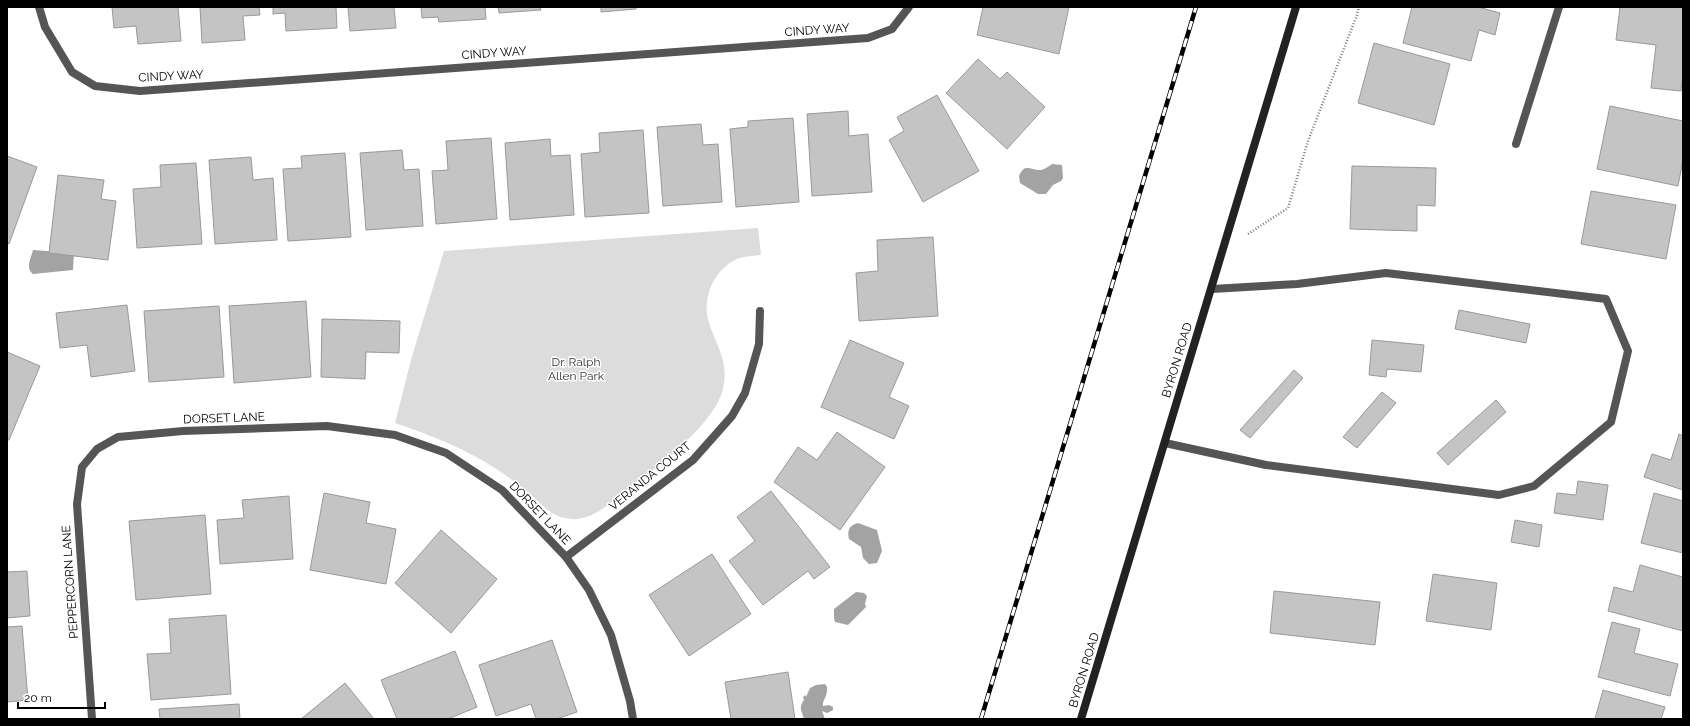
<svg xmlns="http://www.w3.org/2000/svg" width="1690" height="726" viewBox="0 0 1690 726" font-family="Raleway,sans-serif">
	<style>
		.green { fill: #dcdcdc }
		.water { fill: #a3a3a3 }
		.building { fill: #c4c4c4; stroke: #999 }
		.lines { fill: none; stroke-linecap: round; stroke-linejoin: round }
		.path { stroke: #777; stroke-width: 2.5; stroke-dasharray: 1 2; stroke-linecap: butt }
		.lane { stroke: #555; stroke-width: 8 }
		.street { stroke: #555; stroke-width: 8 }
		.secondary { stroke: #222; stroke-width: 8 }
		.rail-casing { stroke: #000; stroke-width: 4.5 }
		.rail { stroke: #fff; stroke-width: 3; stroke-dasharray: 9; stroke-linecap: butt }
		.labels { text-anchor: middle; stroke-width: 3; stroke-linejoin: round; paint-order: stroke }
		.street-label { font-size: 12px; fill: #000; stroke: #fff }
		.park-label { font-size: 12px; fill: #333; stroke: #fff }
	</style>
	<rect width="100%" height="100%" fill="#fff"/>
	<path class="green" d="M758 228 761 255C753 256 744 256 737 259 714 269 701 299 709 323 717 348 729 360 723 389 714 425 657 467 628 489 612 501 593 521 571 519 552 518 542 504 529 493 485 457 448 441 395 423L411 360 444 251Z"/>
	<g class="water">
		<path d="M1052 164 1062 165 1063 178 1061 181 1053 185 1046 194H1038L1020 183 1019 176C1025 162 1031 171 1041 170 1045 169 1049 166 1052 164Z"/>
		<path d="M33 250 74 253 73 270 33 274C25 268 31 258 33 250Z"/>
		<path d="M858 523 877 530 882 551 877 563 869 564 863 558 861 547 849 539C847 531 849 525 858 523Z"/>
		<polygon points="856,592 864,593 867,596 865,604 866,607 848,625 835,622 834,618 834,609"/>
		<path d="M825 684 827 687C828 697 822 700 823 706L829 705 833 707V710L827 713 822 711 825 719H804C802 711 798 708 804 700L803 697 805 695 806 697 810 688 816 685Z"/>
	</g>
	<g class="building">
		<polygon points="112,7 178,7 181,41 138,44 136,26 114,28"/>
		<polygon points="200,7 259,7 260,15 243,16 245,40 202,43"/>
		<polygon points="273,7 336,7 337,28 286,31 285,13 273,14"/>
		<polygon points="348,7 394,7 396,28 350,31"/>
		<polygon points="421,7 485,7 486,19 439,22 438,17 422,18"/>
		<polygon points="498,7 540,7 541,10 499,13"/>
		<polygon points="601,7 636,7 636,9 601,12"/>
		<polygon points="983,7 1069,7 1059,54 977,35"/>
		<polygon points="1412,7 1478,7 1500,13 1495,35 1479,30 1471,61 1403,43"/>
		<polygon points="1620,7 1683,7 1683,74 1681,91 1651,88 1656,45 1616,40"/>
		<polygon points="1374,43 1450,64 1434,125 1358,103"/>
		<polygon points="978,59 1000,79 1007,72 1045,107 1007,149 946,93"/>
		<polygon points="937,95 979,171 923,202 889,140 904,131 897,117"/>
		<polygon points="1610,106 1683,121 1683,160 1678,186 1597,169"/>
		<polygon points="848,111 849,136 868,134 872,192 812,196 807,114"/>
		<polygon points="793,118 799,202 736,207 730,129 748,127 748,121"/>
		<polygon points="701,124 703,145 718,144 722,202 663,206 657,127"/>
		<polygon points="643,130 649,213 585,217 581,154 600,152 599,133"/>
		<polygon points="491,138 497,219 436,224 432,171 448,170 446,141"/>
		<polygon points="550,139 551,156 570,155 574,215 510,220 505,143"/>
		<polygon points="402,150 404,170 419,169 423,226 366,230 360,153"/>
		<polygon points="345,153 351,237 288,241 283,169 302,168 301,156"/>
		<polygon points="7,156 37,167 9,244 7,243"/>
		<polygon points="251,157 253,180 273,178 277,240 215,244 209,160"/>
		<polygon points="196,163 202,244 137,248 133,189 161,187 160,165"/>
		<polygon points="1352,166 1436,168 1435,206 1417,205 1417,231 1350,229"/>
		<polygon points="58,175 104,180 101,199 116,201 108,260 49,253"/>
		<polygon points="1591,191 1676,205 1666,259 1581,244"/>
		<polygon points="933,237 938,316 859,321 856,273 878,271 877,240"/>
		<polygon points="306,301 311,377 234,383 229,306"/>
		<polygon points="127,305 135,371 91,377 87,345 60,348 56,313"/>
		<polygon points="219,306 224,377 149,382 144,311"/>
		<polygon points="1459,310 1530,324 1526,343 1455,329"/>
		<polygon points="322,319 400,321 399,353 366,352 365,379 321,377"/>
		<polygon points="850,340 904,363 889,397 909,406 894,439 821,407"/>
		<polygon points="1372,340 1424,345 1421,372 1387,369 1386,377 1369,375"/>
		<polygon points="7,352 40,366 9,440 7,440"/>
		<polygon points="1294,370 1303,378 1250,438 1240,430"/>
		<polygon points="1382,392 1396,403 1357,448 1343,437"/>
		<polygon points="1496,400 1506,412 1448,465 1437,453"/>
		<polygon points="837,432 885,467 840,530 774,482 798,447 817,460"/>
		<polygon points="1679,434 1683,436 1683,490 1644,477 1652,454 1671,460"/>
		<polygon points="1578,481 1608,485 1603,520 1554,513 1557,493 1576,495"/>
		<polygon points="771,491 830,567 814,579 808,571 763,605 729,561 755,541 737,517"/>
		<polygon points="324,493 370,502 366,523 396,529 386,584 310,570"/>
		<polygon points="1654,493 1683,501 1683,553 1641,543"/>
		<polygon points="289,496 293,559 220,564 217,520 244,518 242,500"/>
		<polygon points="205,515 211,594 136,600 129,521"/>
		<polygon points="1515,520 1542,525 1539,547 1511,542"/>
		<polygon points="441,530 497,579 451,633 395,583"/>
		<polygon points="712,554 751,614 689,656 649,595"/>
		<polygon points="1640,565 1683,577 1683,631 1608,611 1614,587 1633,592"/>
		<polygon points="27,571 30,616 7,618 7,572"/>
		<polygon points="1433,574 1497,583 1491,630 1426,621"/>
		<polygon points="1274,591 1380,602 1375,645 1270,633"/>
		<polygon points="226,615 231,694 151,700 147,654 171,653 169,619"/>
		<polygon points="1612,622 1640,629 1634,653 1678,664 1670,696 1598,677"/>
		<polygon points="22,626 28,700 7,702 7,627"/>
		<polygon points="552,640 577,712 556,719 536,719 531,704 496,716 479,665"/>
		<polygon points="455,651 477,707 448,719 397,719 381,680"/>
		<polygon points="788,672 795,719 731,719 725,682"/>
		<polygon points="345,683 374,719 301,719"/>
		<polygon points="1603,690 1665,707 1661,719 1595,719"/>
		<polygon points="239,704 240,719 160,719 159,709"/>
	</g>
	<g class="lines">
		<polyline class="path" points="1248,234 1288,208 1308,141 1357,15 1359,7"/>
		<polyline class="lane" points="1165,443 1266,465 1499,495 1534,486 1611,422 1628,351 1606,299 1386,273 1297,284 1212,289"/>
		<g class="street">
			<polyline points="39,7 45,27 72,72 95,86 140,91 868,38 892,29 909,7"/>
			<polyline points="1516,144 1559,7"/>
			<polyline points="566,557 693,460 732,416 745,393 759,344 760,311"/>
			<polyline points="92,719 77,504 82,467 97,449 118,437 183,431 327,426 395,435 446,453 502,490 566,557 589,590 611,635 630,701 633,719"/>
		</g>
		<polyline class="secondary" points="1081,719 1296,7"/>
		<defs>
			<polyline id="rail" points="981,719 1196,7"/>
		</defs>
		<use href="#rail" class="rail-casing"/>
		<use href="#rail" class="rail"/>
	</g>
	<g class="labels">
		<g class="street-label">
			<text transform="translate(817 30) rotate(-4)" y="4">CINDY WAY</text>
			<text transform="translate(494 53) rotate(-4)" y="4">CINDY WAY</text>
			<text transform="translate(171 76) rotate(-3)" y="4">CINDY WAY</text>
			<text transform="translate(1177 360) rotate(-73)" y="4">BYRON ROAD</text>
			<text transform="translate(224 418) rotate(-2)" y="4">DORSET LANE</text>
			<text transform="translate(650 476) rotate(-39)" y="4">VERANDA COURT</text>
			<text transform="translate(540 513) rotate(46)" y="4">DORSET LANE</text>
			<text transform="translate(70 582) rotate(-94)" y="4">PEPPERCORN LANE</text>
			<text transform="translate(1084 670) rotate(-73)" y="4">BYRON ROAD</text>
		</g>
		<g class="park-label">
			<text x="576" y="366">Dr. Ralph<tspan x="576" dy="14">Allen Park</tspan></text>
		</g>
	</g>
	<rect width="1690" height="726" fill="none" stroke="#000000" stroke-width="16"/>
	<path d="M18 702v6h87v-6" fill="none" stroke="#000000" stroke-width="2"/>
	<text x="24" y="702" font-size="12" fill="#000000" stroke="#ffffff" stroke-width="3" paint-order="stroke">20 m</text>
</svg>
